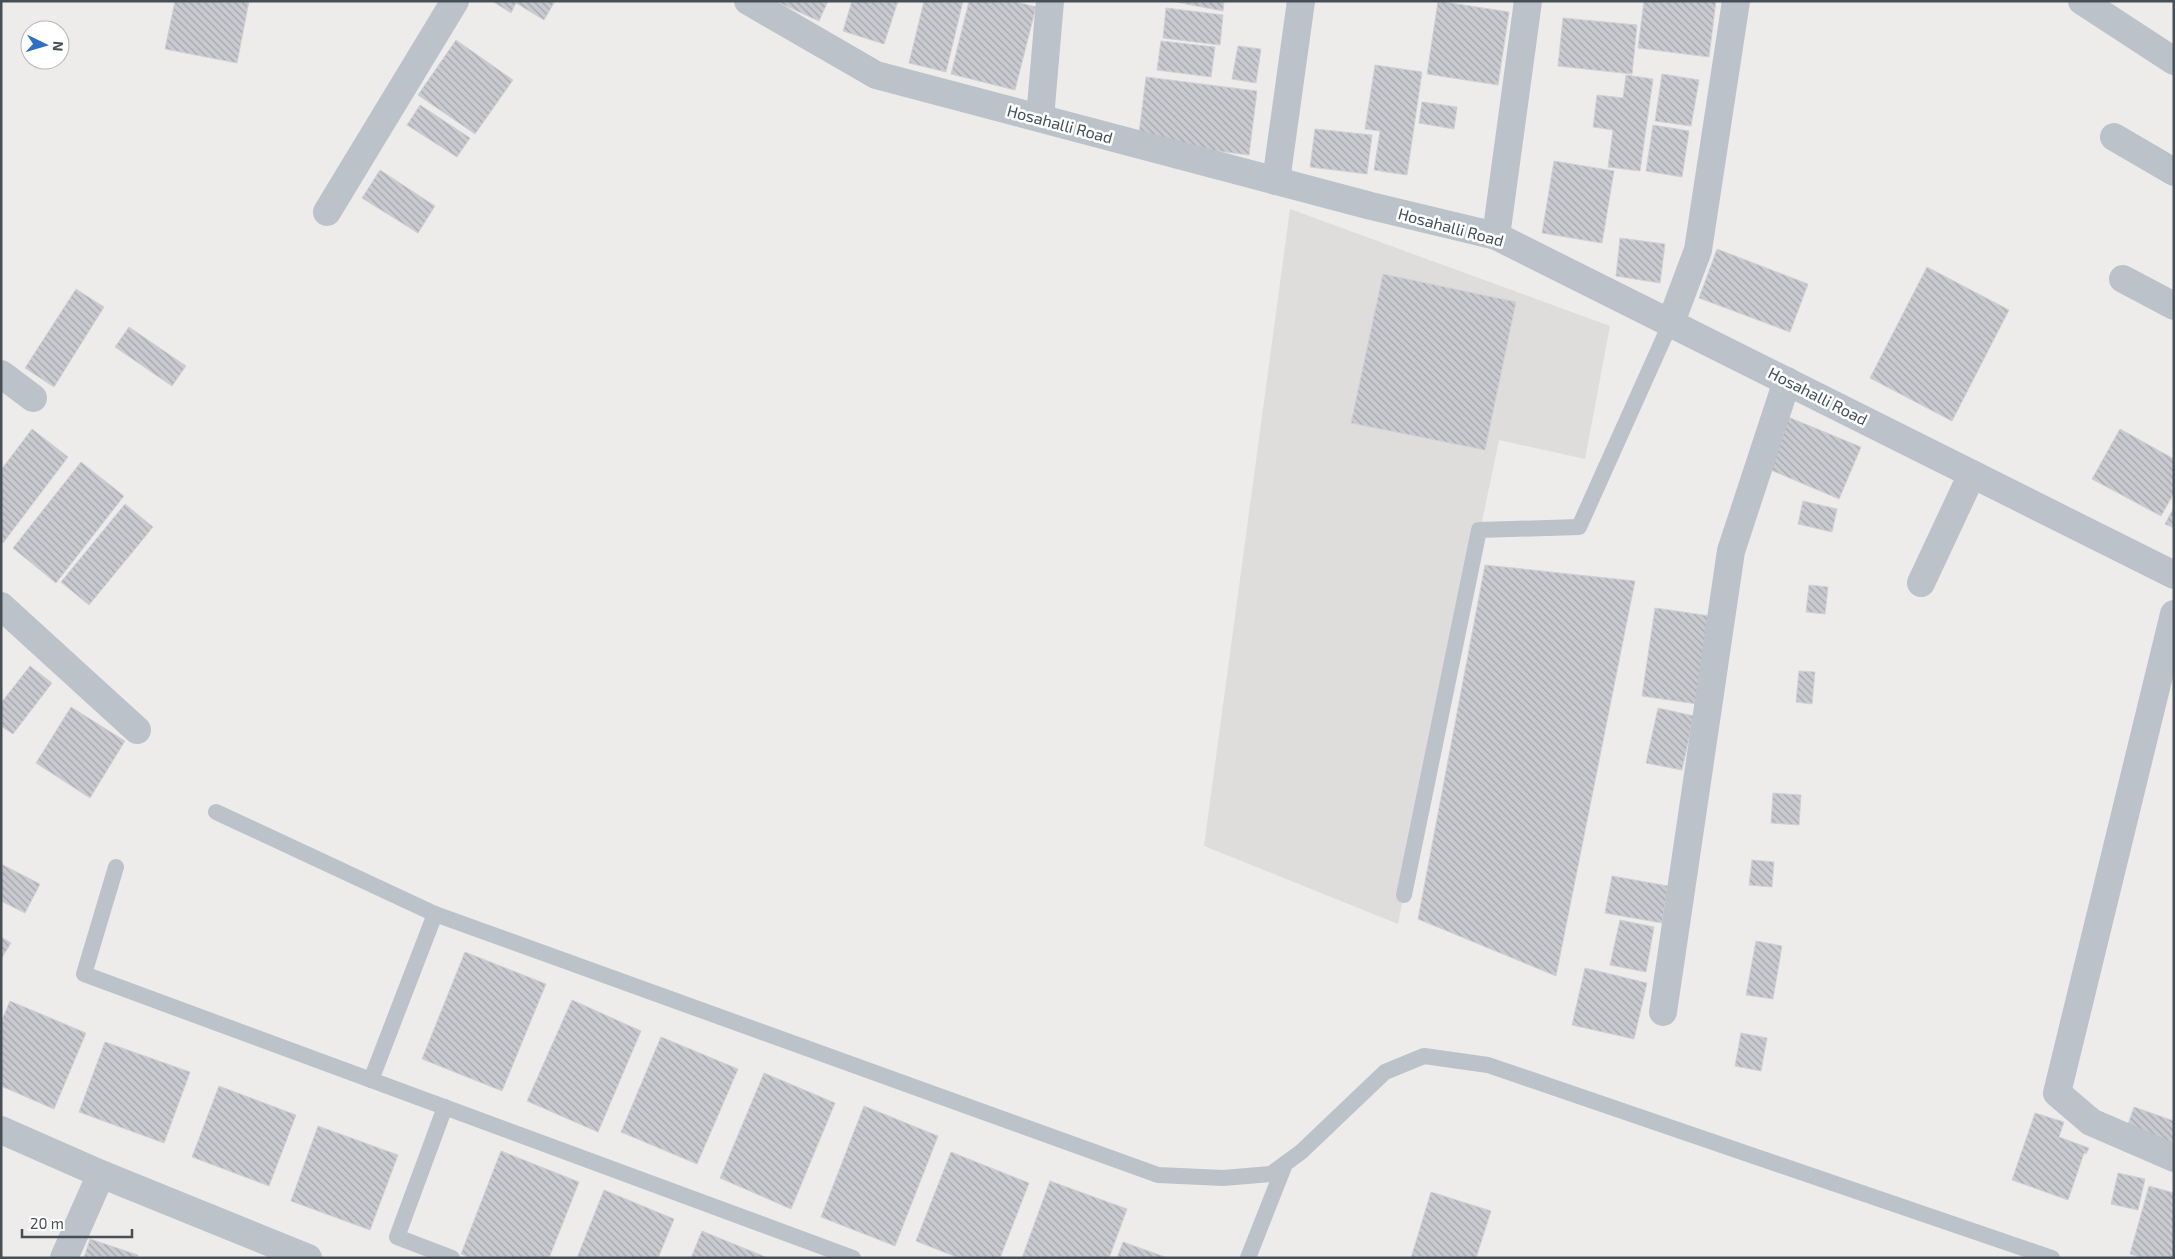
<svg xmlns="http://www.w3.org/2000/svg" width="2175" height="1259" viewBox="0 0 2175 1259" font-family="'Exo 2',sans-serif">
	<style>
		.education { fill: #dfdcdc }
		.building { fill: url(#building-back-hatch); stroke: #d0d1d6 }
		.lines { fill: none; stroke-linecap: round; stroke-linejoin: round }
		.service { stroke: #bbc2c9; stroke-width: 16 }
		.minor { stroke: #bbc2c9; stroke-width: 28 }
		.tertiary { stroke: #bbc2c9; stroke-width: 28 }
		.labels { text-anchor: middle; stroke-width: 5; stroke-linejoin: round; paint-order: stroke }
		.street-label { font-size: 16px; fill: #464e56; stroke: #fff }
	</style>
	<defs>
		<pattern id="building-back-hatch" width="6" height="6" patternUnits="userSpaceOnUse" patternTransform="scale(1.25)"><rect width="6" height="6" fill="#c9cad0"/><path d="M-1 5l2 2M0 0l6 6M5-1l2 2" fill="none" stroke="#a5a6ac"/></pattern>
	</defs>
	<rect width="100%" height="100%" fill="#eeebeb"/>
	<polygon class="education" points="1290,209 1610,326 1585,459 1499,440 1398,924 1204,846"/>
	<g class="building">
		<polygon points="175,1 249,1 237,63 165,49"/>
		<polygon points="492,1 555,1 544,20 516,3 511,13"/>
		<polygon points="775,1 828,1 819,21"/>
		<polygon points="852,1 898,1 884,44 843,31"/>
		<polygon points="924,1 963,1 946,72 909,63"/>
		<polygon points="969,1 1013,1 1036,7 1015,90 951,74"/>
		<polygon points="1171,1 1224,1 1223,11"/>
		<polygon points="1438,1 1509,12 1498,85 1427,74"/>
		<polygon points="1644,1 1716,1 1709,57 1638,48"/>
		<polygon points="1166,8 1223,15 1220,45 1163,38"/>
		<polygon points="1563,18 1637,25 1632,74 1558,66"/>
		<polygon points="456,40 513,80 475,134 418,95"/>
		<polygon points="1161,41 1215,47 1211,77 1157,70"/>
		<polygon points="1238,46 1261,49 1256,83 1232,79"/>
		<polygon points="1375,65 1422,72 1407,175 1374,170 1380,131 1365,129"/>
		<polygon points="1662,74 1699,80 1691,126 1655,121"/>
		<polygon points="1626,75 1653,79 1640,171 1608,167 1613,130 1593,127 1597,95 1623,98"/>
		<polygon points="1146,77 1257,91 1249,155 1138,141"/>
		<polygon points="1422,102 1457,107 1454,129 1419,123"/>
		<polygon points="420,105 470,138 457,157 407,125"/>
		<polygon points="1653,125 1689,131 1682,177 1646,171"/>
		<polygon points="1315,129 1372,135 1367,174 1310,167"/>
		<polygon points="1554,161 1614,171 1602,243 1542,233"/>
		<polygon points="380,170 435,206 418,233 362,198"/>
		<polygon points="1620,238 1665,244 1660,283 1616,276"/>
		<polygon points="1717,249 1808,284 1790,332 1699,298"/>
		<polygon points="1927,267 2009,310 1952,421 1870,378"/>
		<polygon points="1383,274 1516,302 1485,450 1351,423"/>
		<polygon points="76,289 104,307 54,387 25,368"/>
		<polygon points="129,327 186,366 172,386 115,347"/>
		<polygon points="1788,417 1861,447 1839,499 1766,468"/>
		<polygon points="32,429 68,457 3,543 1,541 1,470"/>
		<polygon points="2120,429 2174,459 2174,493 2161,516 2092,479"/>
		<polygon points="81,462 124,496 56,583 13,548"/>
		<polygon points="1803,501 1837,509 1832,532 1798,524"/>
		<polygon points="125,504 153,527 89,605 61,582"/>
		<polygon points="2174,507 2174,528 2165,524"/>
		<polygon points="1485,565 1635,581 1556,976 1418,919"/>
		<polygon points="1809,585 1828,587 1825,614 1806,612"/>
		<polygon points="1655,608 1717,617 1704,705 1642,696"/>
		<polygon points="30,666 52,683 13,734 1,726 1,703"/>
		<polygon points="1799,671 1815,672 1812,704 1796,702"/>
		<polygon points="71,707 125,741 90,798 36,763"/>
		<polygon points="1658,708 1694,716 1682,770 1646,763"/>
		<polygon points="1773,793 1801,795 1799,825 1771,823"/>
		<polygon points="1752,860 1774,862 1772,887 1749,885"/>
		<polygon points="1,864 40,884 25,913 1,901"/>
		<polygon points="1612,876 1668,886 1662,923 1605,913"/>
		<polygon points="1620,920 1654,927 1646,972 1610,965"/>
		<polygon points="1,937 11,943 1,959"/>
		<polygon points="1756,941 1782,946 1773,999 1746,995"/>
		<polygon points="465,952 546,984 502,1091 422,1059"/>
		<polygon points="1585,968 1647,983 1634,1039 1572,1025"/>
		<polygon points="572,1000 641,1031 598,1132 527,1101"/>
		<polygon points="10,1001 86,1033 54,1109 1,1086 1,1022"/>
		<polygon points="1741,1033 1767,1038 1761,1071 1735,1066"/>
		<polygon points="661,1037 738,1069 697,1164 621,1132"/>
		<polygon points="105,1042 190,1072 164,1143 79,1112"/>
		<polygon points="764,1073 835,1103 791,1209 720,1178"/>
		<polygon points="219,1086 296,1115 269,1186 192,1157"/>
		<polygon points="864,1106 938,1136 895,1246 821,1217"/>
		<polygon points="2134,1107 2174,1121 2174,1153 2124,1136"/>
		<polygon points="2035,1113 2064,1122 2059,1137 2089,1148 2086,1154 2084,1153 2068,1200 2012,1180"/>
		<polygon points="318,1126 398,1155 370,1230 291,1201"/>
		<polygon points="501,1151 579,1182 549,1258 471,1258 461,1254"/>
		<polygon points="951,1152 1029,1183 1000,1258 959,1258 916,1241"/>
		<polygon points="2118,1173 2145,1179 2138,1210 2111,1204"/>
		<polygon points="1050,1181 1127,1209 1109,1258 1022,1258"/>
		<polygon points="2149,1186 2174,1193 2174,1258 2142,1258 2130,1254"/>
		<polygon points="604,1190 674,1219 658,1258 577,1258"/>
		<polygon points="1431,1192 1491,1211 1476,1258 1411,1258"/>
		<polygon points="702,1231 768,1258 691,1258"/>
		<polygon points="90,1239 138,1255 137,1258 84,1258"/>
		<polygon points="1123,1242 1168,1258 1117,1258"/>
	</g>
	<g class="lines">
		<g class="service">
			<polyline points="216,812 435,914"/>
			<polyline points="116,867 84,974 853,1258"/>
			<polyline points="1404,895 1479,530 1579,527 1671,322"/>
			<polyline points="371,1080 435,914 1158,1175 1223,1178 1271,1174 1301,1152 1385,1072 1424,1056 1488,1065 2052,1258"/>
			<polyline points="445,1107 397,1237 452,1258"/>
			<polyline points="1248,1258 1285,1164"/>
		</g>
		<g class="minor">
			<polyline points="2082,1 2174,61"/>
			<polyline points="1040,118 1050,1"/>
			<polyline points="2114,137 2174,172"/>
			<polyline points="1276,181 1301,1"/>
			<polyline points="327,212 455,1"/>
			<polyline points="1496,236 1528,1"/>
			<polyline points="2123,279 2174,306"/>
			<polyline points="1671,322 1698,250 1736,1"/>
			<polyline points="1,374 33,398"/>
			<polyline points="1921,583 1972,474"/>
			<polyline points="1,606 137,730"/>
			<polyline points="2174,614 2057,1093 2091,1122 2174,1158"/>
			<polyline points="1663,1012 1731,551 1787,381"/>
			<polyline points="1,1130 101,1174 308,1258"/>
			<polyline points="64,1258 101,1174"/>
		</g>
		<polyline class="tertiary" points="748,1 876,75 1371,206 1496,236 2174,575"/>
	</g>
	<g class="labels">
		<g class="street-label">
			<text transform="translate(1060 124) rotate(15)" y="6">Hosahalli Road</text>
			<text transform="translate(1451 227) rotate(15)" y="6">Hosahalli Road</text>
			<text transform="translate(1818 396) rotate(27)" y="6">Hosahalli Road</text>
		</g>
	</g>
	<rect width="2175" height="1259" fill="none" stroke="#464e56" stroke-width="5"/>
	<g transform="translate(45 45) rotate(95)"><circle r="24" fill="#ffffff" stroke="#b5b8bb"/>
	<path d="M0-4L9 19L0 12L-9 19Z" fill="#2e6ec5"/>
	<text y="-8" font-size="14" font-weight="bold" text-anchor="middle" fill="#464e56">N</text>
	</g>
	<path d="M22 1229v8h110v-8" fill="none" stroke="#464e56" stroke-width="2.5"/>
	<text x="30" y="1229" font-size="15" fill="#464e56" stroke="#ffffff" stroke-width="4" paint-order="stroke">20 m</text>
</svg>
